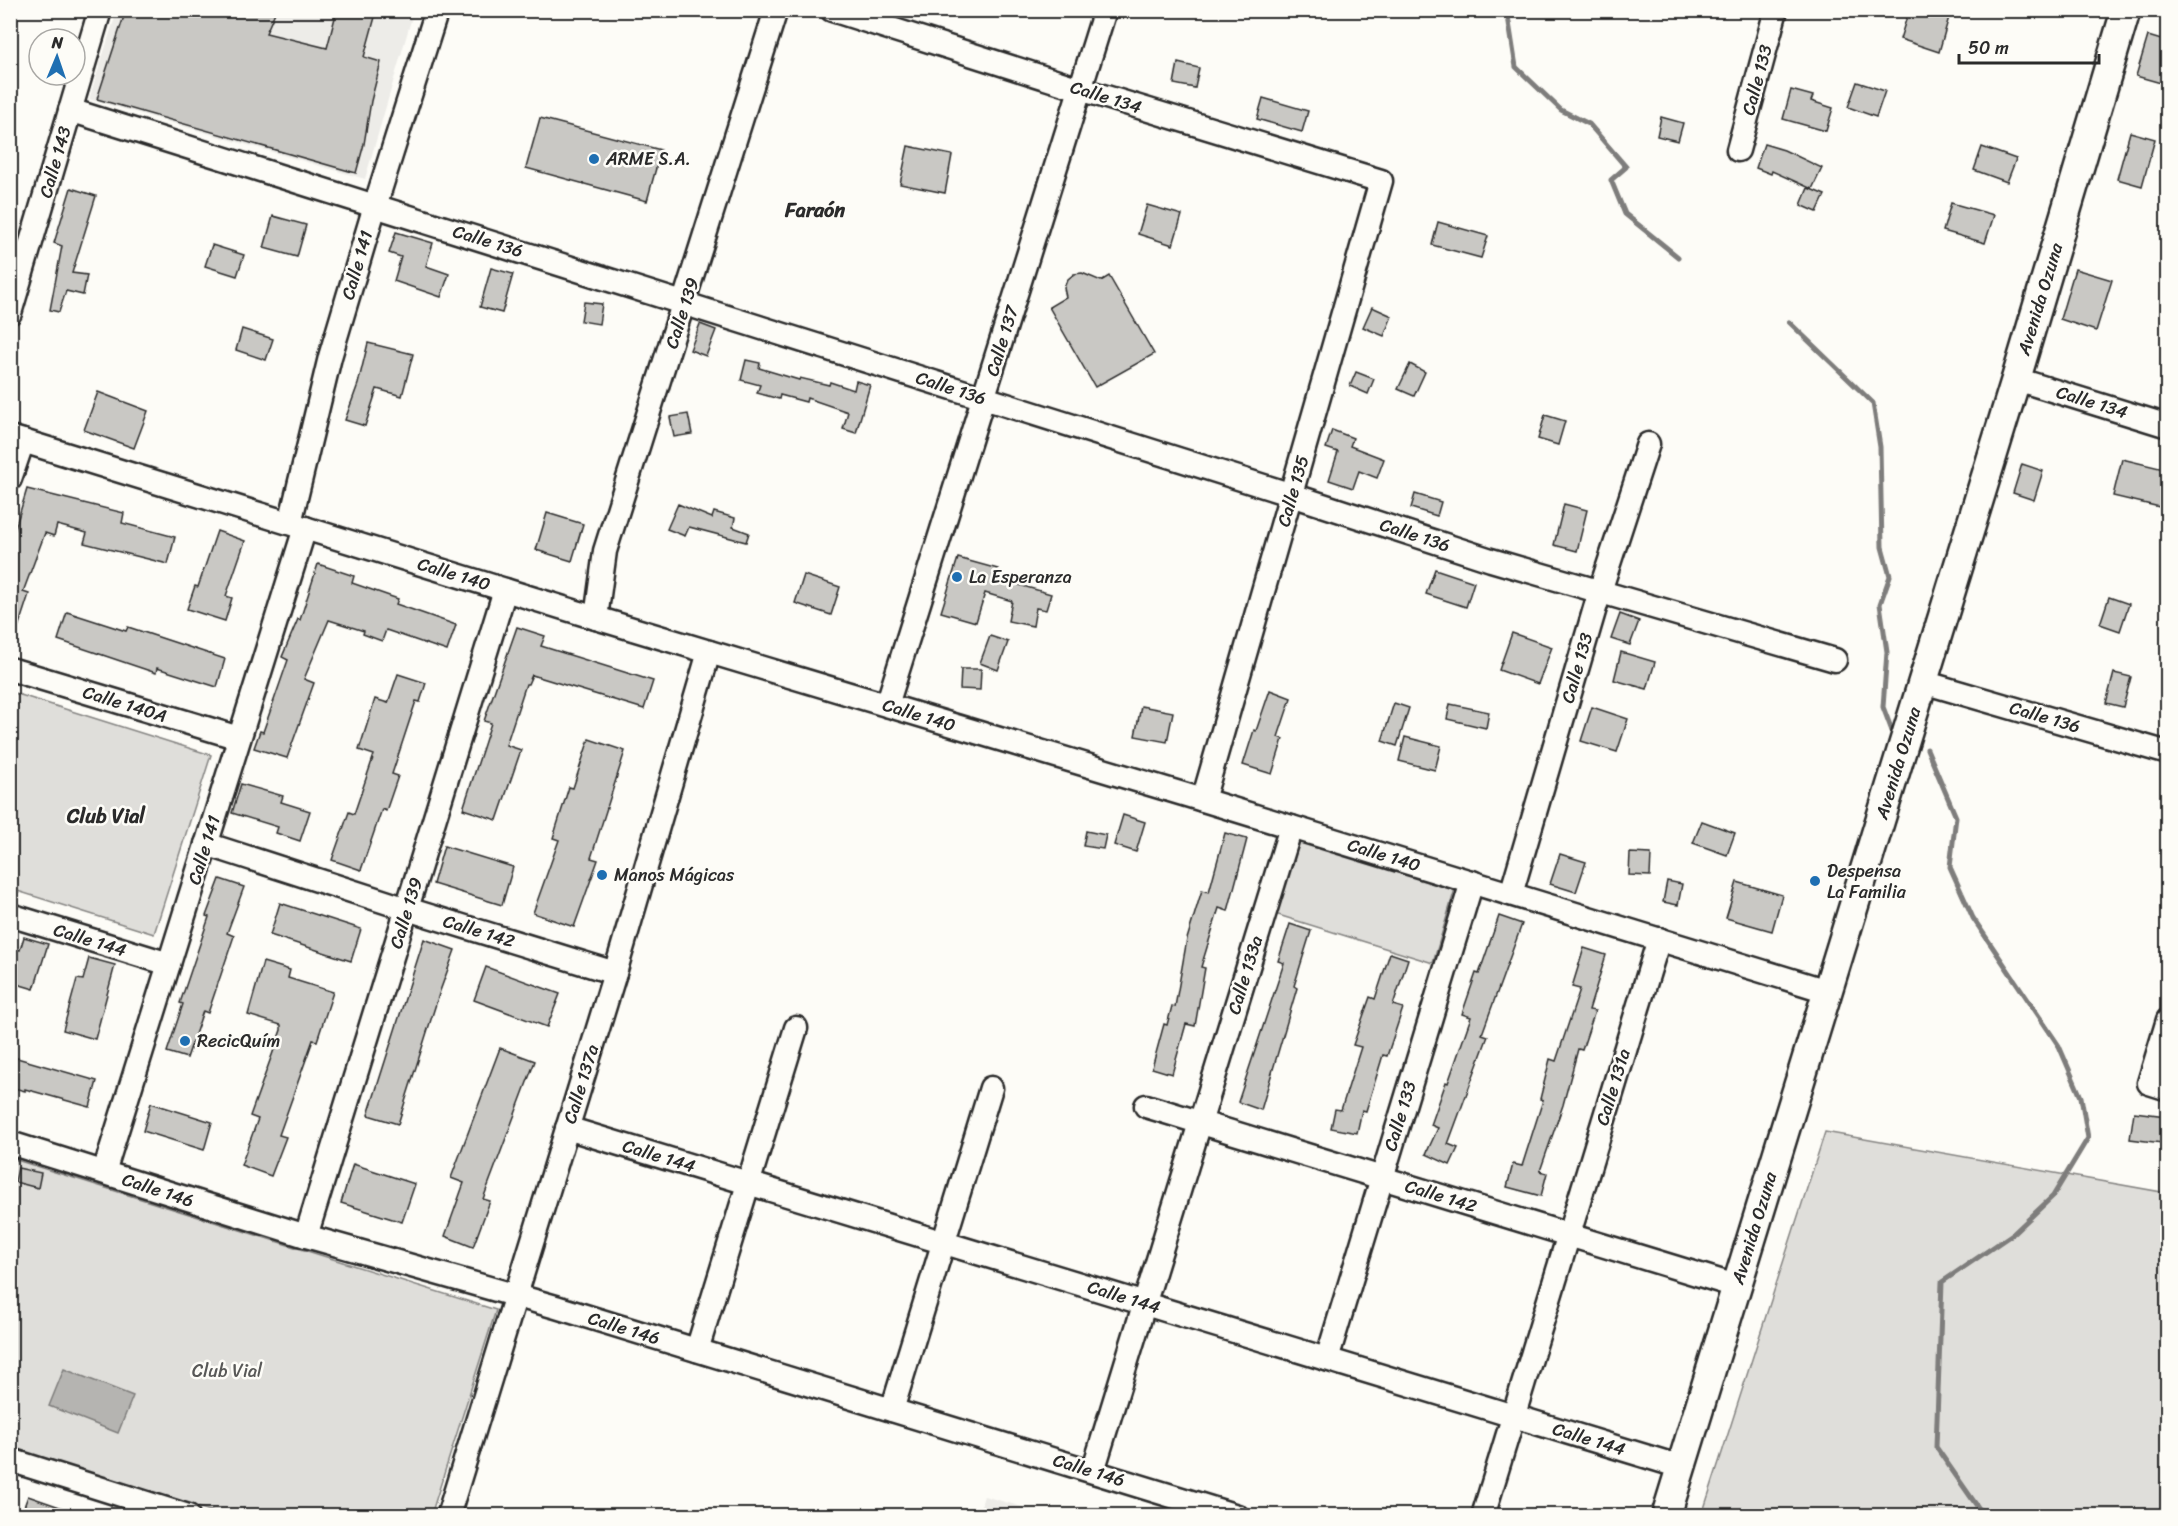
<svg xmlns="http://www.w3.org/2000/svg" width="2178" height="1526" viewBox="0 0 2178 1526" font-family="Sriracha,sans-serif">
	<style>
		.built { fill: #edece8 }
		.green { fill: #dfdeda; stroke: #858482; stroke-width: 1.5 }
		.water { fill: #b5b4b1; stroke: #7e7d7b; stroke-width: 1.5 }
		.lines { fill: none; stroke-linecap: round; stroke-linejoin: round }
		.stream { stroke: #7e7d7b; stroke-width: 5 }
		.building { fill: #c9c8c4; stroke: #2b2b2b; stroke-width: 1.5 }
		.minor-casing { stroke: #2b2b2b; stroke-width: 27 }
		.major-casing { stroke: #2b2b2b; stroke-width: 33 }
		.minor { stroke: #fdfcf7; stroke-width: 22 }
		.major { stroke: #fdfcf7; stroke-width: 28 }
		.poi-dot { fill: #1f6fb2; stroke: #fdfcf7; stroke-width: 2 }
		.labels { text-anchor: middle; stroke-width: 5; stroke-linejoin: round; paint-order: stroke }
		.street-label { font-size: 18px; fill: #2b2b2b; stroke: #fdfcf7 }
		.poi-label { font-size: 18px; fill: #2b2b2b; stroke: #fdfcf7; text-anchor: start }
		.park-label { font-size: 18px; fill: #585857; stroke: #fdfcf7 }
		.neighbourhood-label { font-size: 20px; font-weight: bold; fill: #2b2b2b; stroke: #fdfcf7 }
	</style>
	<rect width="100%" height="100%" fill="#fdfcf7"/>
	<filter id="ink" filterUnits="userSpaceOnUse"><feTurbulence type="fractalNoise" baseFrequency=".0167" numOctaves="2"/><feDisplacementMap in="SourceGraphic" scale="12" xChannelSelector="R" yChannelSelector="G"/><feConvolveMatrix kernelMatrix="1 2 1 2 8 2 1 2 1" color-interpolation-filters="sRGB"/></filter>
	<g filter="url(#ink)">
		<g class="built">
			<polygon points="391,10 412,17 365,179 89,99 117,11"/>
			<polygon points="984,1496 1050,1515 978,1515"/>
		</g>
		<g class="green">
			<polygon points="11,692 211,755 154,934 11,889"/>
			<polygon points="1298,841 1455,889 1433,963 1275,914"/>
			<polygon points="1825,1132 2167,1193 2167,1515 1702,1515"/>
			<polygon points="10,1158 496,1310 431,1515 223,1515 11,1448"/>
		</g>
		<polygon class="water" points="64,1369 133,1396 118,1433 49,1406"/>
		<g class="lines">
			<g class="stream">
				<polyline points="1507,10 1516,67 1561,110 1589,124 1626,167 1611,180 1625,214 1678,257"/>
				<polyline points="1789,322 1873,403 1880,447 1882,547 1890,576 1880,604 1887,652 1883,707 1894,736"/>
				<polyline points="1927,749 1956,817 1950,867 1973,918 2059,1046 2081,1097 2088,1138 2053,1196 2014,1233 1942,1282 1936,1447 1984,1516"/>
			</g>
		</g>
		<g class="building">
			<polygon points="126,10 276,10 266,33 327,48 337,10 351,10 375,17 364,57 381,62 371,101 364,144 356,173 97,99"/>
			<polygon points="1909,10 1951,10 1939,52 1900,39"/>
			<polygon points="2148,36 2168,42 2168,85 2136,76"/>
			<polygon points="1178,63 1199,68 1195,88 1174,84"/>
			<polygon points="1857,82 1885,91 1876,117 1848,107"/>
			<polygon points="1791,90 1813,96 1811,101 1833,108 1826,131 1783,119"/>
			<polygon points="1263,98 1308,111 1302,132 1257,119"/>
			<polygon points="1661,117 1683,123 1678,141 1657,136"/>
			<polygon points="540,118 661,150 647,201 526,168"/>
			<polygon points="2130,132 2155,139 2142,186 2117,179"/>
			<polygon points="1764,144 1784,150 1822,168 1812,189 1772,171 1771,174 1756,168"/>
			<polygon points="908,146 952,155 945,193 900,184"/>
			<polygon points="1982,147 2016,159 2007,182 1974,170"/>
			<polygon points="71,188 96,196 72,273 87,275 83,295 66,291 59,312 50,310 62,246 54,243"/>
			<polygon points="1808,188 1825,195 1817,212 1801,205"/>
			<polygon points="1951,203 1994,215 1985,243 1943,231"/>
			<polygon points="1147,205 1182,215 1173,245 1138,234"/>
			<polygon points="273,216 306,225 297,257 264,248"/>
			<polygon points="1438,222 1488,236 1481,258 1432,245"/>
			<polygon points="396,232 433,243 426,266 449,274 441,297 394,281 401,257 389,253"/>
			<polygon points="212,245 244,255 237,276 205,266"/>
			<polygon points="491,268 513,274 502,313 480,307"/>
			<polygon points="2075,269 2112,280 2096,331 2060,319"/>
			<polygon points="1082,273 1101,281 1109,276 1154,354 1095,387 1049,307 1066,297 1064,288 1067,280 1074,274"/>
			<polygon points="584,302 602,304 599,324 581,321"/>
			<polygon points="1372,307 1392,316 1384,336 1363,327"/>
			<polygon points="700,324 716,330 706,356 690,350"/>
			<polygon points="242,329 273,339 266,360 236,350"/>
			<polygon points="368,343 413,354 402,396 377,389 365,426 345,420 358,384"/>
			<polygon points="746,360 760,363 759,368 799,380 800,378 829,385 830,382 854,390 856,381 870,385 856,433 843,429 848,412 807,398 806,402 780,395 779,399 757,393 760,385 741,380"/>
			<polygon points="1410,364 1425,372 1414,396 1398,389"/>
			<polygon points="1356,372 1374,379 1368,394 1350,386"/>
			<polygon points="98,392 148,411 134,448 84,430"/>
			<polygon points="688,414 692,434 674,437 670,417"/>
			<polygon points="1545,415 1565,421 1558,445 1538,439"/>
			<polygon points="1332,430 1353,438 1350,446 1384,459 1377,478 1359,471 1353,488 1329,480 1338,452 1326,448"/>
			<polygon points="2122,459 2168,470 2168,491 2164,508 2113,496"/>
			<polygon points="2022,464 2043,471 2034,500 2013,493"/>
			<polygon points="27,489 124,513 122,523 175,537 168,564 84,543 87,533 57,525 54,536 45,533 23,592 29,594 14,640 10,640 10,545"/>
			<polygon points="1415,494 1441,502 1437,516 1411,508"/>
			<polygon points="678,504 712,518 714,512 735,518 733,527 749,533 746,542 689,527 685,536 667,529"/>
			<polygon points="1564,504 1587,510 1577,551 1554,545"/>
			<polygon points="547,513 583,524 572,561 536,550"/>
			<polygon points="217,531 245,541 226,596 232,598 225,621 187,609 195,586 198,587"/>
			<polygon points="958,558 998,569 995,578 1051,594 1046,610 1036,608 1033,626 1008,621 1012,601 985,593 976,622 941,612"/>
			<polygon points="318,564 354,576 352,583 398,599 396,604 456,625 447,651 386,630 382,641 363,634 364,631 329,620 304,679 314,683 287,758 254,748 260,731 263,732 288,660 282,657 298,619 300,620"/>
			<polygon points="1435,569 1474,582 1466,607 1426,594"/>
			<polygon points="804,575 840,587 831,615 795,603"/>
			<polygon points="2109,597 2129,604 2120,631 2100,624"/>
			<polygon points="67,612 126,631 128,627 225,659 217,687 157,668 156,673 58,640"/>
			<polygon points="1620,614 1639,621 1630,645 1611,639"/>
			<polygon points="517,627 545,636 541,646 653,681 644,709 532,675 528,684 526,684 506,745 521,750 497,820 463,809 491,723 484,721"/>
			<polygon points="1512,633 1552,647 1538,684 1499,670"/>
			<polygon points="990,636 1008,642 998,670 980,663"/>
			<polygon points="1621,652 1655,662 1647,689 1614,680"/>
			<polygon points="961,669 981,669 980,690 960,689"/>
			<polygon points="2114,673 2131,677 2123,707 2106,703"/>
			<polygon points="398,674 426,683 420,702 416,701 392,774 398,776 386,811 382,809 361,870 332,860 349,812 354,814 374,755 359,750 375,699 388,703"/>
			<polygon points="1270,690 1291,698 1278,737 1283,739 1272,774 1243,765 1254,730 1256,731"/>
			<polygon points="1394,703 1409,708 1397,746 1382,741"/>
			<polygon points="1450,704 1489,712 1486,728 1447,719"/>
			<polygon points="1141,706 1173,712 1167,742 1135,736"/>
			<polygon points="1592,707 1628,719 1617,752 1581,741"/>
			<polygon points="1405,737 1441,746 1435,770 1399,761"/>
			<polygon points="589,739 625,751 591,858 598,860 574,927 533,913 559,840 553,838 569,787 573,788"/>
			<polygon points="241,784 283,796 281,802 310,811 300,841 276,833 278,827 232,813"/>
			<polygon points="1123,815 1145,822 1136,852 1114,845"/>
			<polygon points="1702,821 1735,833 1727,855 1693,843"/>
			<polygon points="1086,831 1106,835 1103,849 1083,846"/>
			<polygon points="1225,833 1247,839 1228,911 1219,908 1201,967 1205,968 1195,1026 1186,1024 1172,1074 1152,1068 1164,1024 1167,1025 1172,1006 1175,1007 1187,939 1202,890 1209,892"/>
			<polygon points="444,846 513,867 502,905 433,884"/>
			<polygon points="1630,853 1651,854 1650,876 1629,875"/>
			<polygon points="1560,854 1586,862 1576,892 1550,884"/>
			<polygon points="220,879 244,887 227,933 234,936 208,1013 203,1011 187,1058 167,1052 183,1004 180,1003 209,917 206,916"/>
			<polygon points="1667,881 1682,884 1678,905 1663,902"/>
			<polygon points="1737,882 1782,895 1772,931 1726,918"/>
			<polygon points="280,903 361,929 351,961 270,935"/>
			<polygon points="1499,916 1522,924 1482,1034 1488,1036 1448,1144 1458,1148 1450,1165 1426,1154 1438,1128 1431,1125 1446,1082 1448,1083 1471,1017 1462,1014 1476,973 1479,974"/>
			<polygon points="1290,924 1311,931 1294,986 1297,988 1261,1110 1238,1102 1284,963 1278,961"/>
			<polygon points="24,937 48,944 34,989 10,982 10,947 20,950"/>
			<polygon points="424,939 455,950 440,991 398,1124 368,1115"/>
			<polygon points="1584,948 1606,955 1589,1010 1595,1011 1582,1050 1578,1049 1563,1105 1540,1171 1547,1173 1541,1196 1507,1187 1513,1164 1522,1166 1543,1100 1540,1099 1550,1059 1556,1061 1580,989 1572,987"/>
			<polygon points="1390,953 1408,959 1393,1005 1403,1008 1387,1056 1383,1055 1366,1111 1362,1110 1357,1133 1331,1128 1335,1109 1341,1110 1361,1047 1353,1045 1370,997 1375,999"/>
			<polygon points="89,958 115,965 95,1039 63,1030 77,979 83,980"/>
			<polygon points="263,962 290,970 288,978 333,992 317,1041 313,1040 279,1135 286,1137 271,1176 241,1165 258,1119 250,1116 281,1030 281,1025 248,1015"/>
			<polygon points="486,967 560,994 547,1027 474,1000"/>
			<polygon points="500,1048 535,1061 483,1199 490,1201 473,1247 445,1236 464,1183 451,1178"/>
			<polygon points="10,1056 97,1081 90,1107 25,1089 25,1091 10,1087"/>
			<polygon points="151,1103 212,1122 204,1150 143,1131"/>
			<polygon points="2134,1112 2166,1116 2162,1143 2130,1139"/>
			<polygon points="353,1164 415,1184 402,1222 341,1203"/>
			<polygon points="18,1168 41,1173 38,1188 15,1182"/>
			<polygon points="28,1496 77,1513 76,1515 21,1515"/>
		</g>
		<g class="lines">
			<defs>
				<g id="minor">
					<polyline points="832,10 1080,89 1381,181 1203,800"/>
					<polyline points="70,110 1292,495 1491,560 1835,660"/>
					<polyline points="1738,150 1776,10"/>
					<polyline points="10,313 100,10"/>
					<polyline points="2016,379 2168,426"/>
					<polyline points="10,437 596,618 1203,800 1827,991"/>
					<polyline points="10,479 23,441"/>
					<polyline points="290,523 330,357 375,206 437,10"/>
					<polyline points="596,618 605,551 776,10"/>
					<polyline points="10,669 239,738"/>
					<polyline points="1923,682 2168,753"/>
					<polyline points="887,705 1105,10"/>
					<polyline points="206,844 407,909 615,973"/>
					<polyline points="1511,894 1600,591 1648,444"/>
					<polyline points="10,915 169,964"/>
					<polyline points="2168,1020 2149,1083 2168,1089"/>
					<polyline points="1146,1106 1736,1286"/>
					<polyline points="567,1128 1681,1467"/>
					<polyline points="10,1143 306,1236 556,1307 1237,1516"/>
					<polyline points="104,1172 305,528"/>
					<polyline points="306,1236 505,590"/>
					<polyline points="697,1350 796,1028"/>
					<polyline points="1327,1359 1472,882"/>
					<polyline points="892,1410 991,1088"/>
					<polyline points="10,1460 188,1516"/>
					<polyline points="1093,1471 1291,827"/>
					<polyline points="448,1516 615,973 709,652"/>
					<polyline points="1483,1516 1659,939"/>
				</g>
				<polyline id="major" points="1666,1516 2016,379 2126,10"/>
			</defs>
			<use href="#minor" class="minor-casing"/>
			<use href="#major" class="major-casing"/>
			<use href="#minor" class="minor"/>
			<use href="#major" class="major"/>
		</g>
	</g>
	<g class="poi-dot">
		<circle cx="594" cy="159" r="6"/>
		<circle cx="957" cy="577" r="6"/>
		<circle cx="602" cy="875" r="6"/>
		<circle cx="1815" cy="881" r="6"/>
		<circle cx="185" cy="1041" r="6"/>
	</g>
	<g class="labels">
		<g class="street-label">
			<text transform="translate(1757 80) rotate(-75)" y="6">Calle 133</text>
			<text transform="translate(1106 97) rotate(17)" y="6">Calle 134</text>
			<text transform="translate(55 162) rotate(-74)" y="6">Calle 143</text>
			<text transform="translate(488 241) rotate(17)" y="6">Calle 136</text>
			<text transform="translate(357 265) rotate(-74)" y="6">Calle 141</text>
			<text transform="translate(2040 299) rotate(-73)" y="6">Avenida Ozuna</text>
			<text transform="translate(682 313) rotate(-72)" y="6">Calle 139</text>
			<text transform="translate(1002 341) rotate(-73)" y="6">Calle 137</text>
			<text transform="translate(951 388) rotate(18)" y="6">Calle 136</text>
			<text transform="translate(2092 402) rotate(17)" y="6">Calle 134</text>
			<text transform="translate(1293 491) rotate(-74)" y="6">Calle 135</text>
			<text transform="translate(1415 535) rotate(18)" y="6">Calle 136</text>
			<text transform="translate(454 574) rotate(17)" y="6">Calle 140</text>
			<text transform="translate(1577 668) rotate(-74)" y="6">Calle 133</text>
			<text transform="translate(125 704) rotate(17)" y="6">Calle 140A</text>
			<text transform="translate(919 715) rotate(17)" y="6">Calle 140</text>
			<text transform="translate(2045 717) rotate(16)" y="6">Calle 136</text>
			<text transform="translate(1898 763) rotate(-73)" y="6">Avenida Ozuna</text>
			<text transform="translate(204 850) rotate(-73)" y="6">Calle 141</text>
			<text transform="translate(1384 855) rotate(17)" y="6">Calle 140</text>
			<text transform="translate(406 913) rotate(-73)" y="6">Calle 139</text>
			<text transform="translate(479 931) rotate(17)" y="6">Calle 142</text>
			<text transform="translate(90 940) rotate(17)" y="6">Calle 144</text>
			<text transform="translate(1245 975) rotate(-73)" y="6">Calle 133a</text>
			<text transform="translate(581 1084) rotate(-73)" y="6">Calle 137a</text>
			<text transform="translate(1613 1087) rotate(-73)" y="6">Calle 131a</text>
			<text transform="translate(1400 1116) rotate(-73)" y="6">Calle 133</text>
			<text transform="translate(659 1156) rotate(17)" y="6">Calle 144</text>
			<text transform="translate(158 1190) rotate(18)" y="6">Calle 146</text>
			<text transform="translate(1441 1196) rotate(17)" y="6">Calle 142</text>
			<text transform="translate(1754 1228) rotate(-73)" y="6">Avenida Ozuna</text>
			<text transform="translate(1124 1297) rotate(17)" y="6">Calle 144</text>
			<text transform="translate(624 1328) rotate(17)" y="6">Calle 146</text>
			<text transform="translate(1589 1439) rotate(17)" y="6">Calle 144</text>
			<text transform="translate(1089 1470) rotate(17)" y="6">Calle 146</text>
		</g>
		<g class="poi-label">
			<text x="606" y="165">ARME S.A.</text>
			<text x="969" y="583">La Esperanza</text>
			<text x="1827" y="877">Despensa<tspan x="1827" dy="21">La Familia</tspan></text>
			<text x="614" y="881">Manos Mágicas</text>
			<text x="197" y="1047">RecicQuím</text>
		</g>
		<g class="park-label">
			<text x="227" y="1377">Club Vial</text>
		</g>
		<g class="neighbourhood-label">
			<text x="815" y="217">Faraón</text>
			<text x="106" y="823">Club Vial</text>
		</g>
	</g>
	<rect width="2178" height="1526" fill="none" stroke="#fdfcf7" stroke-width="36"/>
	<rect x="18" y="18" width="2142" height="1490" fill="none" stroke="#2b2b2b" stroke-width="2" filter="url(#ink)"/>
	<g transform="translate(57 57) rotate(2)"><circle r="28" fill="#fdfcf7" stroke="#a9a8a5" stroke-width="1.5"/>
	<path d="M0-4.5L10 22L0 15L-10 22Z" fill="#1f6fb2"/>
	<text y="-9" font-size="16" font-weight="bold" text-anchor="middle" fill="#2b2b2b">N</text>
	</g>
	<path d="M1959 54v9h140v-9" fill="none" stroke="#2b2b2b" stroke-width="3"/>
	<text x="1968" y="54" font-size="18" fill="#2b2b2b" stroke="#fdfcf7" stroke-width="4.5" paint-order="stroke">50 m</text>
</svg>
